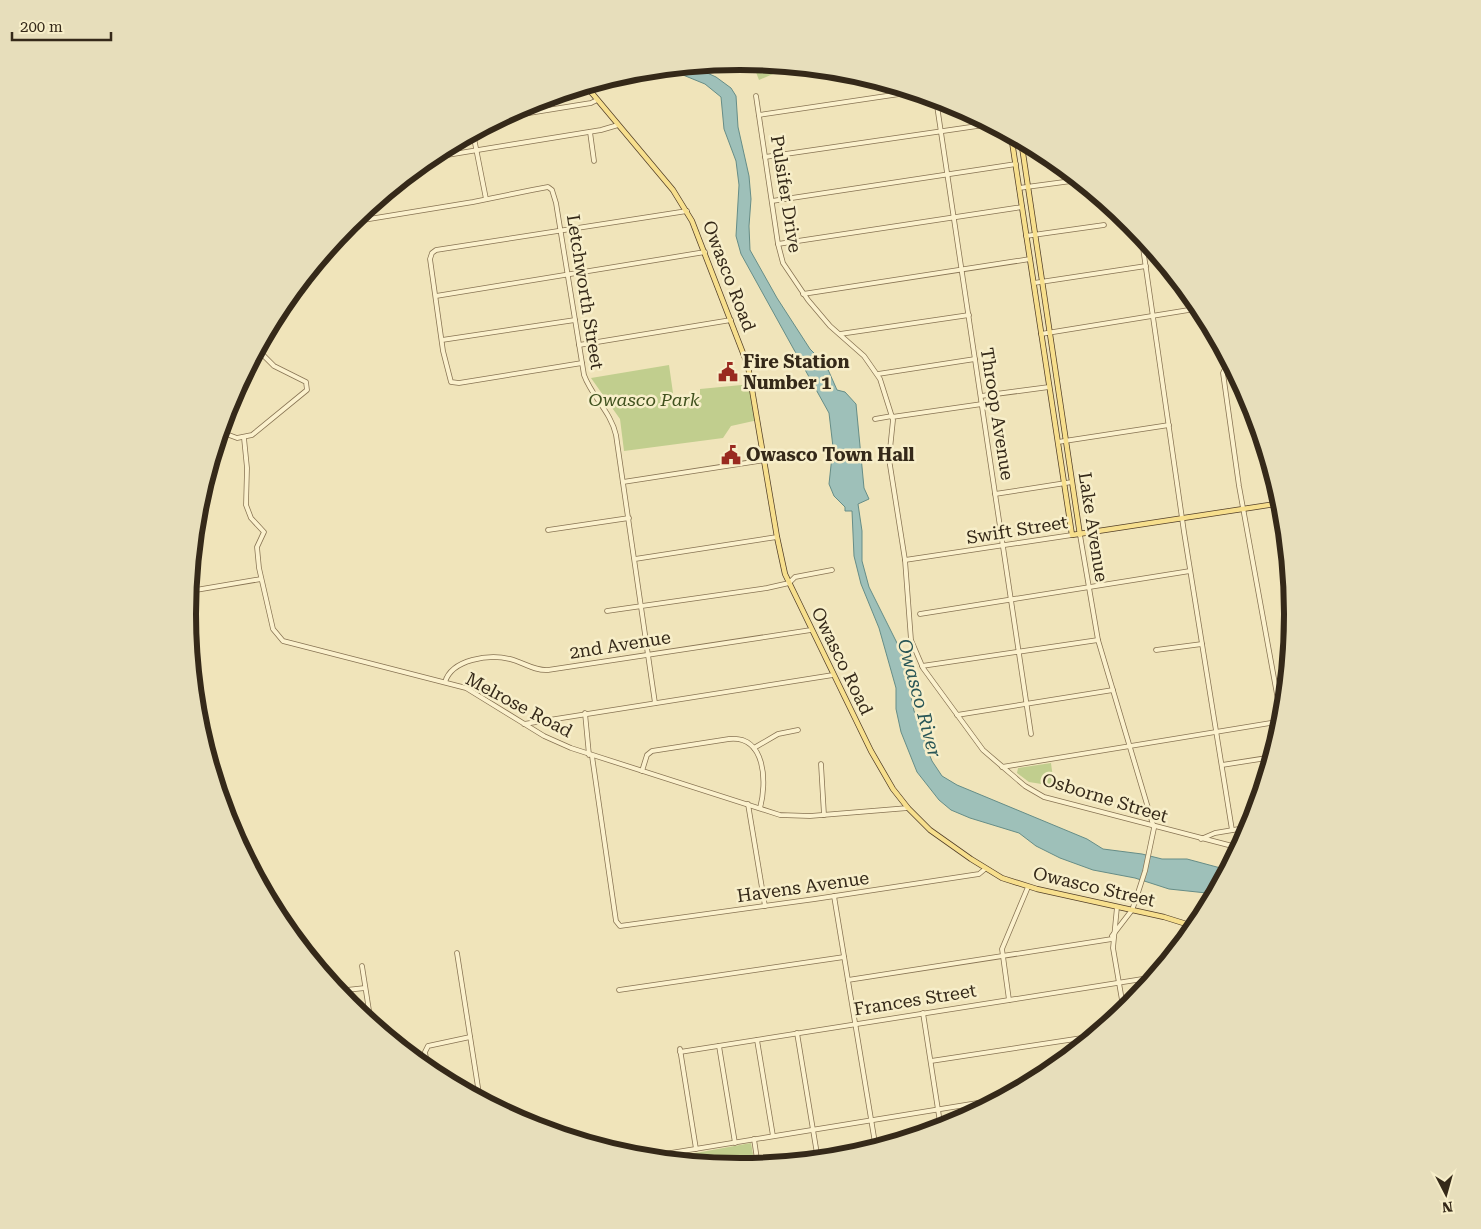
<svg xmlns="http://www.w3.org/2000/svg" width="1481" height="1229" viewBox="0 0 1481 1229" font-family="'Roboto Serif',serif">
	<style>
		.green { fill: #c1ce8e }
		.water { fill: #9ec0b9; stroke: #668d87 }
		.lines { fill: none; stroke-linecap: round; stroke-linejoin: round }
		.minor-casing { stroke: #877353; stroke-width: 5.5 }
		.major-casing { stroke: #544029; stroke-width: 6 }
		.minor { stroke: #fbf1cd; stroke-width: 4 }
		.major { stroke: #f7df8d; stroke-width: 4.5 }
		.labels { text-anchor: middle; stroke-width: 5; stroke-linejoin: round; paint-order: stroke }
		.street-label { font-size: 18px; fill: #352919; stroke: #f7eec9 }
		.poi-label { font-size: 18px; font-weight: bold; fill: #352919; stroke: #f7eec9; text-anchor: start }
		.park-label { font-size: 18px; font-style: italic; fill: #41521f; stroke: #f7eec9 }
		.water-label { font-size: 19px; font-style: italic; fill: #285556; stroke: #f7eec9 }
		.rim { fill: none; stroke: #352919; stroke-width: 6 }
	</style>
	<rect width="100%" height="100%" fill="#f0e4ba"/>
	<g class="green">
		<polygon points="752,62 786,66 787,68 759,80"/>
		<polygon points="669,365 674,400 700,396 700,389 752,384 758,420 731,426 723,438 624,451 620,419 591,378"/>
		<polygon points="1051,763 1054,786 1029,782 1017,773 1018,768"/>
		<polygon points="751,1143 755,1166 740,1168 668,1161 668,1158"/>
	</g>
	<polygon class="water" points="692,66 716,77 731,88 736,96 738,127 749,176 751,199 749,226 750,250 777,298 810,349 826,365 837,390 845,392 856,404 864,488 869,499 858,504 862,531 862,561 869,587 902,653 914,711 921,724 925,744 932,761 942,776 957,785 1087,839 1103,849 1142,854 1162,859 1187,859 1228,870 1216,894 1169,889 1135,878 1093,870 1060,858 1036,846 1019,833 970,818 951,810 939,800 917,772 901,732 896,709 896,688 879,628 861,584 854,556 852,511 845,511 845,507 834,496 829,484 833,447 829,413 741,254 736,236 739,185 736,161 724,129 721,97 705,84 683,75 678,67"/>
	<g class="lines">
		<defs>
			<g id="minor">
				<polyline points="756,96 778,244 783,263 808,300 830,326 864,356 880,379 893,420 889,459 905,560 911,640 923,668 983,750 1025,786 1044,797 1240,848"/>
				<polyline points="936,99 1031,734"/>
				<polyline points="759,115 913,92"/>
				<polyline points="504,117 591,103 597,100"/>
				<polyline points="590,132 594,161"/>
				<polyline points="473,133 486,199"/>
				<polyline points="765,157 991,124"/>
				<polyline points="429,158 601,130 618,125"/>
				<polyline points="1019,188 1079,180"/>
				<polyline points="772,201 1016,164"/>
				<path d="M351 222 473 202 532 190 548 187 552 190 556 203 584 375C592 397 611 412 616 435L655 703"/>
				<polyline points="1141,234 1184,532 1232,830"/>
				<polyline points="1026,236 1104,225"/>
				<polyline points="778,244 1022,207"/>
				<polyline points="1034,283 1146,266"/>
				<polyline points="803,294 1030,259"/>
				<polyline points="436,296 705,252"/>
				<polyline points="840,334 969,315"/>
				<polyline points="1041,334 1201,308"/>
				<polyline points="442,340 575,320"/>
				<polyline points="579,345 731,320"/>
				<polyline points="1229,361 1223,373 1239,486 1282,722"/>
				<polyline points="582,363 459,383 451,382 443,351 430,259 432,253 436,250 687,211"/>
				<polyline points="878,374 975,359"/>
				<polyline points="981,396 1049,387"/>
				<polyline points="892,417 982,404"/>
				<polyline points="875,419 892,416"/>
				<polyline points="221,432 237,438 252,435 307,390 306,382 274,366 258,350"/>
				<polyline points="244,438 247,468 246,505 251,518 264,532 257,547 259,568 273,629 283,641 466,688 544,736 571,748 780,815 810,816 908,808"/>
				<polyline points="1058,442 1169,425"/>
				<polyline points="623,482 765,460"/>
				<polyline points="995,494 1072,482"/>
				<polyline points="548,530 629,518"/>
				<polyline points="1080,535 1098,640 1154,828 1145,871 1135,902 1132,910 1112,936"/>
				<polyline points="635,559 777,537"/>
				<polyline points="905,560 1072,535"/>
				<polyline points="190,591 261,579"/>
				<polyline points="607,611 767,588 789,583 795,577 832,570"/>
				<polyline points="920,614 1190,571"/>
				<polyline points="1156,650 1202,644"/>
				<polyline points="922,666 1098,640"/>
				<path d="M445 682C452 659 489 654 510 659 523 662 534 671 548 670L811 630"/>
				<polyline points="585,713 589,755"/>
				<polyline points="957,715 1113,690"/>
				<polyline points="524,724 833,675"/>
				<polyline points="754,748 778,734 798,730"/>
				<polyline points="592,756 616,921 620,926 815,899 979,874 985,869"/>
				<polyline points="821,764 824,815"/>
				<polyline points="1222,765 1273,757"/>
				<polyline points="1002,767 1283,721"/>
				<path d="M642 771 647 755 652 751 729 739C766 735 767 783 760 808"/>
				<polyline points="748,804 765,906"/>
				<polyline points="1201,839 1215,833 1251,827"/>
				<polyline points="834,896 876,1149"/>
				<polyline points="1117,907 1113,948 1124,1012"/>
				<polyline points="457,953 480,1100"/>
				<polyline points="362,966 371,1023"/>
				<polyline points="848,980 1112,939"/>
				<polyline points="619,990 844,957"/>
				<polyline points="337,991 365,988"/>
				<polyline points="1009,1000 1002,949 1028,887"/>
				<polyline points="923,1013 941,1129"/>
				<polyline points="797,1033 818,1160"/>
				<polyline points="757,1040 773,1136"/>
				<polyline points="719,1046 735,1143"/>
				<polyline points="680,1049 696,1149"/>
				<polyline points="680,1052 1155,977"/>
				<polyline points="931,1061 1095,1036"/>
				<polyline points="428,1070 425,1052 428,1046 470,1037"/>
				<polyline points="754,1139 758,1166"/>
				<polyline points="640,1158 1002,1099"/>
			</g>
			<g id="major">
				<polyline points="586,86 673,190 692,221 748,366 777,537 785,574 871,751 893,789 908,808 930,830 971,859 1002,878 1037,889 1164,917 1196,927"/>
				<polyline points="1011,135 1072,535 1282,503"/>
				<polyline points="1021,140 1080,535"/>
			</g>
		</defs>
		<use href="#minor" class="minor-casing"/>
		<use href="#major" class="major-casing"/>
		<use href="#minor" class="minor"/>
		<use href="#major" class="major"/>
	</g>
	<defs>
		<symbol id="civic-bare" viewBox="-9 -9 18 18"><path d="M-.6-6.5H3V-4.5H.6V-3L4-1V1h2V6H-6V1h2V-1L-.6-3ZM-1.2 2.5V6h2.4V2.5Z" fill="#992a20" stroke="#f7eec9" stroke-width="2.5" paint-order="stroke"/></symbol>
	</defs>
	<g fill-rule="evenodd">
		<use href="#civic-bare" x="714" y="358" width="28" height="28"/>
		<use href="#civic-bare" x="717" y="441" width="28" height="28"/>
	</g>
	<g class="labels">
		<g class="street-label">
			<text transform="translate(786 194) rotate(81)" y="6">Pulsifer Drive</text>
			<text transform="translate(729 276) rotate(69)" y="6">Owasco Road</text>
			<text transform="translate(585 292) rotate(81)" y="6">Letchworth Street</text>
			<text transform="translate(997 414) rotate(81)" y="6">Throop Avenue</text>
			<text transform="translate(1093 527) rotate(81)" y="6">Lake Avenue</text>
			<text transform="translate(1017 530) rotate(-9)" y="6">Swift Street</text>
			<text transform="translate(620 645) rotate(-9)" y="6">2nd Avenue</text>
			<text transform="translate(842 661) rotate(64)" y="6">Owasco Road</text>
			<text transform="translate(519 705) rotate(28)" y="6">Melrose Road</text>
			<text transform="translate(1105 798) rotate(17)" y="6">Osborne Street</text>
			<text transform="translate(803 887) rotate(-8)" y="6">Havens Avenue</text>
			<text transform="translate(1094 887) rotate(13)" y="6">Owasco Street</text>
			<text transform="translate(915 1000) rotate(-9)" y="6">Frances Street</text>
		</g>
		<g class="poi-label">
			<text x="743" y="368">Fire Station<tspan x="743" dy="21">Number 1</tspan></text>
			<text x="746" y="461">Owasco Town Hall</text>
		</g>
		<g class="park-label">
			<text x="644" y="406">Owasco Park</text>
		</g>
		<g class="water-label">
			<text transform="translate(920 698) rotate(75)" y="7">Owasco River</text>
		</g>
	</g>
	<path d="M0 0H1481V1229H0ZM196 614a544 544 0 1 1 1088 0a544 544 0 1 1-1088 0Z" fill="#e7debb" fill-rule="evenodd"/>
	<path class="rim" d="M196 614a544 544 0 1 1 1088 0a544 544 0 1 1-1088 0Z"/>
	<g transform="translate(1446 1194) rotate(174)" stroke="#f7eec9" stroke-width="4" paint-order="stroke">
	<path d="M0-4L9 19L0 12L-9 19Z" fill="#352919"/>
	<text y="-8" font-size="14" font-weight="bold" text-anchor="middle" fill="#352919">N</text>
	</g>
	<path d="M12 32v8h99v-8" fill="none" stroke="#352919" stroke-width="2.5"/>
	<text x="20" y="32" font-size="15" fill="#352919" stroke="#f7eec9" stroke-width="4" paint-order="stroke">200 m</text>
</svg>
